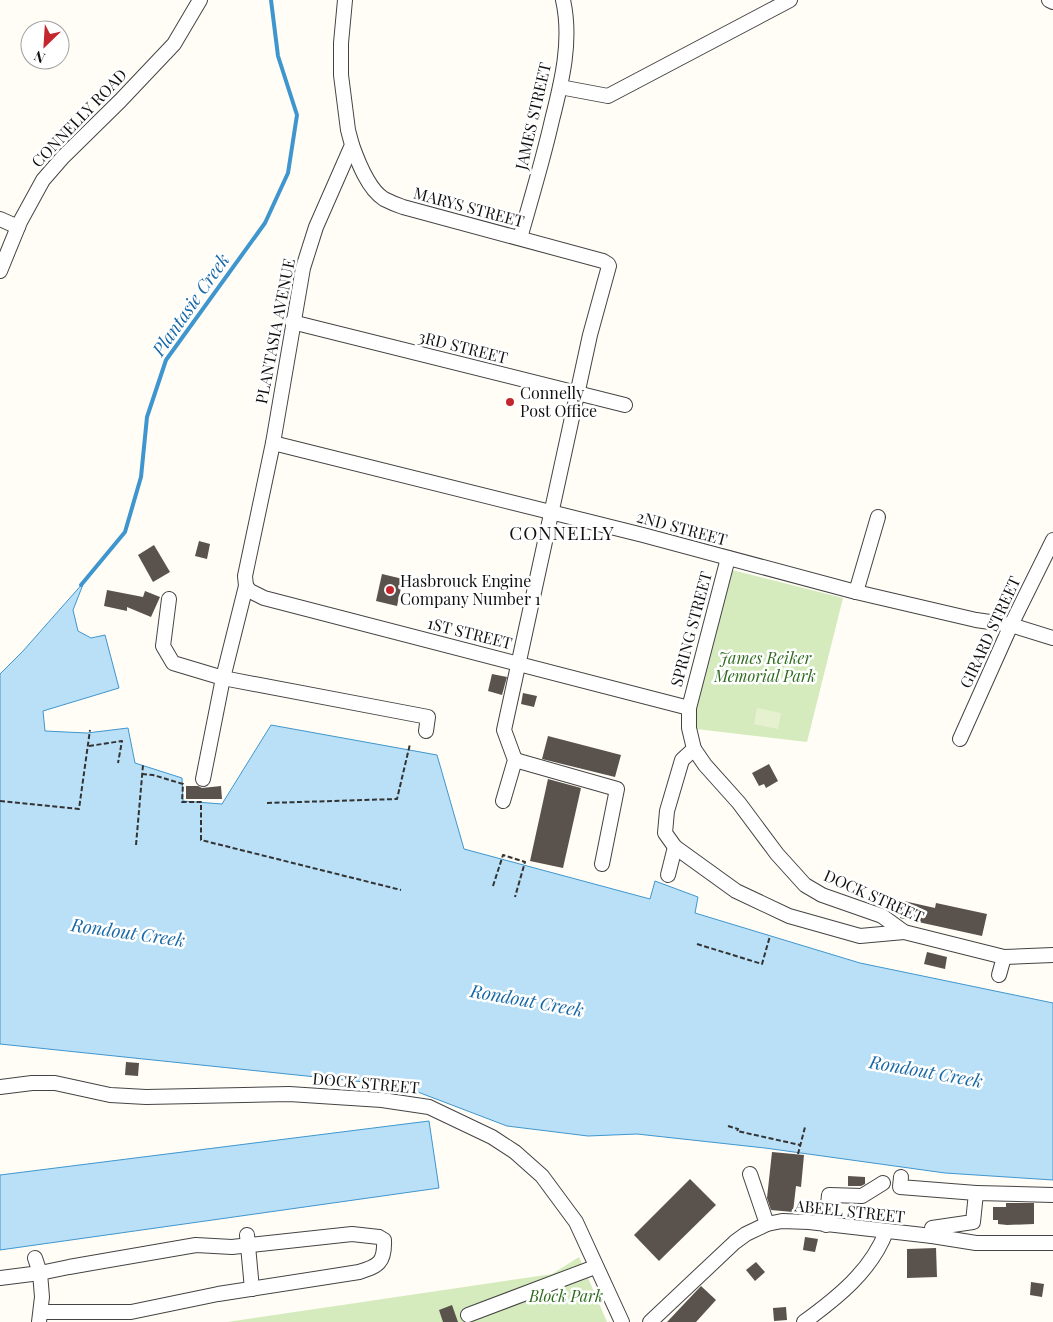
<svg xmlns="http://www.w3.org/2000/svg" width="1053" height="1322" viewBox="0 0 1053 1322" font-family="'Playfair Display',serif">
	<style>
		.green { fill: #d5ebbd }
		.pitch { fill: #e6f2cf }
		.water { fill: #b9e0f7; stroke: #3f96cf }
		.lines { fill: none; stroke-linecap: round; stroke-linejoin: round }
		.stream { stroke: #3f96cf; stroke-width: 4 }
		.building { fill: #5a524d }
		.minor-casing { stroke: #444; stroke-width: 16 }
		.path { stroke: #333; stroke-width: 2; stroke-dasharray: 5 2.5; stroke-linecap: butt }
		.minor { stroke: #fff; stroke-width: 14 }
		.poi-dot { fill: #c4262e; stroke: #fff; stroke-width: 2 }
		.labels { text-anchor: middle; stroke-width: 5; stroke-linejoin: round; paint-order: stroke }
		.street-label { font-size: 16px; fill: #111; stroke: #fff }
		.poi-label { font-size: 16px; fill: #111; stroke: #fff; text-anchor: start }
		.park-label { font-size: 16px; font-style: italic; fill: #2f6b1f; stroke: #fff }
		.water-label { font-size: 18px; font-style: italic; fill: #1768a6; stroke: #fff }
		.quarter-label { font-size: 19px; letter-spacing: 1px; fill: #111; stroke: #fff }
	</style>
	<rect width="100%" height="100%" fill="#fffdf5"/>
	<g class="green">
		<polygon points="732,570 843,598 807,742 696,729 693,705"/>
		<polygon points="579,1257 607,1322 227,1322 552,1274"/>
	</g>
	<polygon class="pitch" points="757,708 781,713 778,729 754,724"/>
	<g class="water">
		<polygon points="84,582 73,610 78,631 91,638 105,635 119,688 43,711 45,731 87,733 128,728 135,763 182,778 183,801 222,804 271,725 437,755 464,849 650,899 655,881 698,897 695,913 860,963 1053,1003 1053,1180 945,1173 765,1148 637,1134 588,1136 507,1126 402,1086 0,1044 0,674 23,651"/>
		<polygon points="429,1121 439,1188 0,1250 0,1175"/>
	</g>
	<g class="lines">
		<polyline class="stream" points="81,585 125,532 141,477 147,417 166,360 265,223 288,173 297,115 278,56 271,0"/>
	</g>
	<g class="building">
		<polygon points="199,541 210,544 207,559 195,556"/>
		<polygon points="154,545 170,572 153,582 138,555"/>
		<polygon points="382,574 403,579 397,606 376,601"/>
		<polygon points="107,590 143,597 145,591 160,597 151,617 127,607 127,611 104,606"/>
		<polygon points="492,674 507,677 502,695 488,691"/>
		<polygon points="523,693 537,696 534,707 521,704"/>
		<polygon points="548,736 621,755 615,777 542,759"/>
		<polygon points="769,764 778,781 766,788 764,784 759,786 752,773"/>
		<polygon points="548,779 581,788 563,868 530,861"/>
		<polygon points="186,786 198,786 202,788 221,786 222,799 186,799"/>
		<polygon points="904,901 935,908 936,903 987,914 982,936 900,918"/>
		<polygon points="927,952 947,957 945,969 924,964"/>
		<polygon points="126,1062 139,1063 138,1076 125,1075"/>
		<polygon points="772,1152 804,1155 801,1187 796,1186 793,1212 771,1210 767,1198"/>
		<polygon points="848,1176 865,1177 865,1184 861,1186 848,1186"/>
		<polygon points="690,1179 716,1205 659,1261 634,1235"/>
		<polygon points="1006,1203 1034,1203 1034,1224 1007,1225 998,1224 998,1220 993,1220 993,1207 1006,1207"/>
		<polygon points="805,1237 818,1239 815,1252 803,1250"/>
		<polygon points="936,1248 937,1277 907,1278 907,1249"/>
		<polygon points="756,1262 765,1272 755,1281 746,1270"/>
		<polygon points="1031,1282 1044,1284 1042,1297 1030,1295"/>
		<polygon points="701,1286 716,1300 696,1322 667,1322"/>
		<polygon points="452,1305 458,1322 443,1322 439,1310"/>
		<polygon points="786,1307 787,1320 774,1321 773,1308"/>
	</g>
	<g class="lines">
		<defs>
			<g id="minor">
				<polyline points="345,0 341,43 341,75 348,130 352,145 316,227 303,268 273,443 245,576 246,586 223,678 428,717 426,731"/>
				<polyline points="1049,0 1053,2"/>
				<polyline points="560,87 608,96 790,0"/>
				<path d="M352 145C358 162 368 189 384 199 390 202 397 205 403 207L603 261 608 264 609 266 590 335 504 730 515 760 503 801"/>
				<polyline points="0,219 18,227"/>
				<path d="M520 238C531 199 543 160 552 120 562 81 572 40 563 0"/>
				<polyline points="0,271 20,222 43,180 63,157 120,101 174,44 200,0"/>
				<polyline points="292,322 625,405"/>
				<polyline points="273,443 643,535 856,592 976,620 1011,625 1053,638"/>
				<polyline points="728,558 689,708 689,728 694,749 705,765 739,803 777,854 805,885 822,895 882,916 904,932 1004,957 1053,955"/>
				<polyline points="246,586 250,591 264,598 689,708"/>
				<polyline points="856,592 878,517"/>
				<polyline points="169,599 163,646 173,663 223,678 203,779"/>
				<polyline points="960,739 1011,625 1053,540"/>
				<polyline points="694,749 682,760 667,811 665,833 675,847 736,891 789,916 860,936 904,932"/>
				<polyline points="515,760 617,789 602,864"/>
				<polyline points="668,875 675,847"/>
				<polyline points="999,975 1004,957"/>
				<polyline points="0,1087 32,1083 55,1083 110,1095 146,1097 289,1094 382,1100 429,1107 492,1137 515,1152 542,1176 576,1222 622,1322"/>
				<polyline points="750,1174 767,1224"/>
				<polyline points="901,1177 900,1187 976,1193"/>
				<polyline points="826,1225 829,1195 862,1196 883,1183"/>
				<polyline points="247,1235 252,1289"/>
				<polyline points="932,1236 932,1228 973,1222 976,1193 1053,1195"/>
				<polyline points="0,1278 40,1273 35,1258"/>
				<polyline points="468,1315 595,1267"/>
				<path d="M39 1322 42 1297 40 1273 69 1267 196 1245 232 1247 352 1234 379 1237 384 1240C385 1263 378 1266 359 1272L218 1294 131 1312H41"/>
				<polyline points="650,1322 735,1242 746,1234 767,1224 782,1221 809,1222 932,1236 976,1243 1053,1243"/>
				<path d="M804 1322C837 1298 871 1271 886 1232"/>
			</g>
		</defs>
		<use href="#minor" class="minor-casing"/>
		<g class="path">
			<polyline points="89,746 122,741 118,763"/>
			<polyline points="142,774 153,775 183,784 182,802 201,802 201,840 401,890"/>
			<polyline points="0,801 79,809 90,730"/>
			<polyline points="267,803 397,799 410,744"/>
			<polyline points="136,845 143,765"/>
			<polyline points="493,886 503,855 525,862 515,897"/>
			<polyline points="697,944 762,964 770,936"/>
			<polyline points="728,1126 738,1129 737,1131 800,1145"/>
			<polyline points="798,1154 805,1127"/>
		</g>
		<use href="#minor" class="minor"/>
	</g>
	<g class="poi-dot">
		<circle cx="510" cy="402" r="5"/>
		<circle cx="390" cy="590" r="5"/>
	</g>
	<g class="labels">
		<g class="street-label">
			<text transform="translate(533 116) rotate(-77)" y="6">JAMES STREET</text>
			<text transform="translate(79 118) rotate(-46)" y="6">CONNELLY ROAD</text>
			<text transform="translate(469 207) rotate(15)" y="6">MARYS STREET</text>
			<text transform="translate(275 331) rotate(-79)" y="6">PLANTASIA AVENUE</text>
			<text transform="translate(463 347) rotate(14)" y="6">3RD STREET</text>
			<text transform="translate(682 528) rotate(15)" y="6">2ND STREET</text>
			<text transform="translate(691 629) rotate(-75)" y="6">SPRING STREET</text>
			<text transform="translate(990 632) rotate(-65)" y="6">GIRARD STREET</text>
			<text transform="translate(470 633) rotate(14)" y="6">1ST STREET</text>
			<text transform="translate(874 896) rotate(24)" y="6">DOCK STREET</text>
			<text transform="translate(366 1083) rotate(5)" y="6">DOCK STREET</text>
			<text transform="translate(850 1211) rotate(6)" y="6">ABEEL STREET</text>
		</g>
		<g class="poi-label">
			<text x="520" y="399">Connelly<tspan x="520" dy="18">Post Office</tspan></text>
			<text x="400" y="587">Hasbrouck Engine<tspan x="400" dy="18">Company Number 1</tspan></text>
		</g>
		<g class="park-label">
			<text x="765" y="664">James Reiker<tspan x="765" dy="18">Memorial Park</tspan></text>
			<text x="566" y="1302">Block Park</text>
		</g>
		<g class="water-label">
			<text transform="translate(191 305) rotate(-55)" y="6">Plantasie Creek</text>
			<text transform="translate(128 933) rotate(8)" y="6">Rondout Creek</text>
			<text transform="translate(527 1001) rotate(10)" y="6">Rondout Creek</text>
			<text transform="translate(926 1072) rotate(10)" y="6">Rondout Creek</text>
		</g>
		<g class="quarter-label">
			<text x="562" y="540">CONNELLY</text>
		</g>
	</g>
	<g transform="translate(45 45) rotate(205)"><circle r="24" fill="#ffffff" stroke="#a0a0a0"/>
	<path d="M0-4L9 19L0 12L-9 19Z" fill="#c4262e"/>
	<text y="-8" font-size="14" font-weight="bold" text-anchor="middle" fill="#111111">N</text>
	</g>
</svg>
